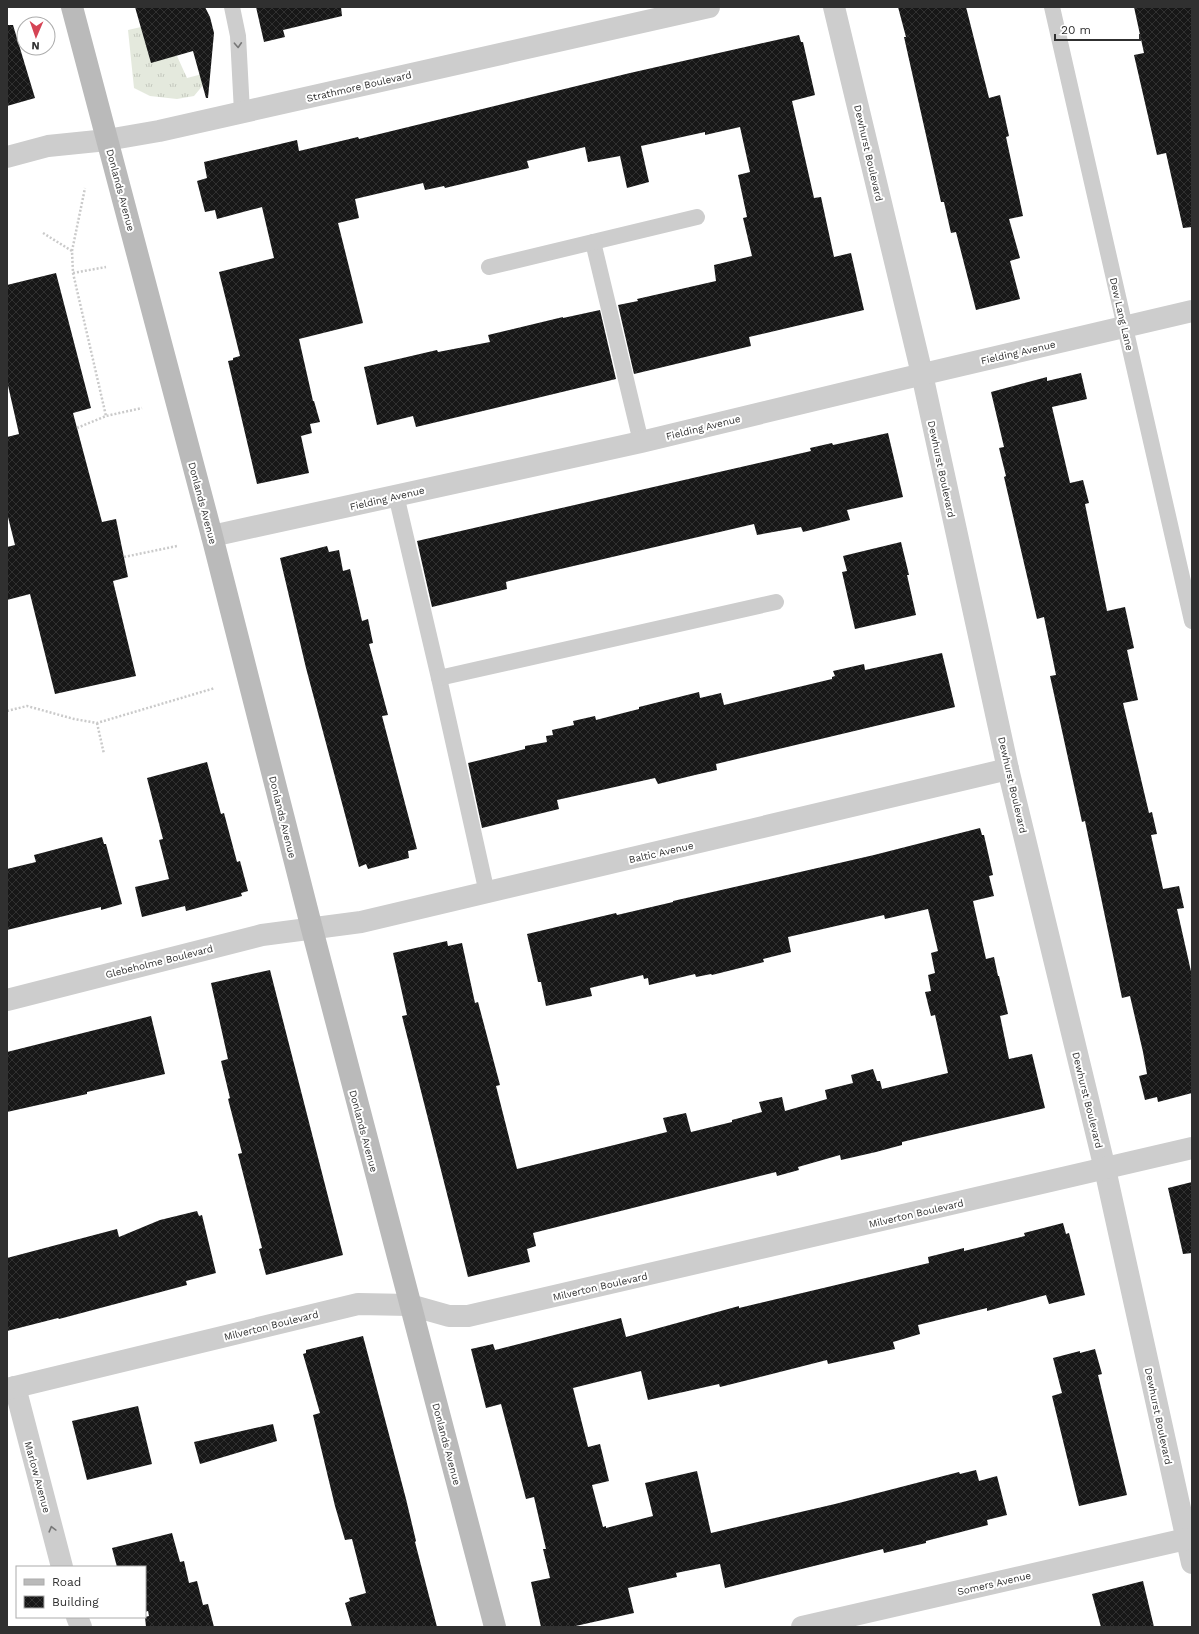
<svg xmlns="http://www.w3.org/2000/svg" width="1199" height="1634" viewBox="0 0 1199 1634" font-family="'Work Sans',sans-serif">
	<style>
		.grass { fill: url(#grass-tufts) }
		.building { fill: url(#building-cross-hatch) }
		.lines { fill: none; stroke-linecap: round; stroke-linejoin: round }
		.path { stroke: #cacaca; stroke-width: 2.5; stroke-dasharray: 2 2; stroke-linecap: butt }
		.lane { stroke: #cdcdcd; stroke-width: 16 }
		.street { stroke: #cdcdcd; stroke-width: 22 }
		.secondary { stroke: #bababa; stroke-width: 22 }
		.oneway { stroke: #777 }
		.labels { text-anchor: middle; stroke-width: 4; stroke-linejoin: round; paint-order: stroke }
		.street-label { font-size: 10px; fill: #303030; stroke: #fff }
	</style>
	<defs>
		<pattern id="grass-tufts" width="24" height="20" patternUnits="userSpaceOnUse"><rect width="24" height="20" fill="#e4e9dd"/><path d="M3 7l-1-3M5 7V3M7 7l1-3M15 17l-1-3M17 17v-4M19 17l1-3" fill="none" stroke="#c4c8be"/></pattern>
		<pattern id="building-cross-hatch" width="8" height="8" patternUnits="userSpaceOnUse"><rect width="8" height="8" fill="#171717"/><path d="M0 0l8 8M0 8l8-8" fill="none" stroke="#303030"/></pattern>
	</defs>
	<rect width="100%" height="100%" fill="#fff"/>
	<polygon class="grass" points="141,27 177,56 187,78 210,72 209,78 194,96 177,99 150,96 134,88 128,30"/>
	<g class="building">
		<polygon points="135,7 205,7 210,17 214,33 208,98 206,98 193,51 151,63"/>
		<polygon points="256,7 341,7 342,16 283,30 285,37 264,42"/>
		<polygon points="898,7 966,7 989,98 1000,95 1009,136 1006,137 1023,216 1009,219 1020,258 1010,261 1020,299 976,310 956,232 951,233 944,202 941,202 904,37 906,37"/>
		<polygon points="1134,7 1192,7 1192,227 1183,228 1166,153 1157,155 1134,55 1144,53"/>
		<polygon points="7,25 13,25 35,98 7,106"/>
		<polygon points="799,35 801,42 803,42 815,95 792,101 814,198 821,197 834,257 851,253 864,310 749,337 751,346 634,374 618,305 638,301 637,299 716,281 714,265 752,256 743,218 747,217 738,175 750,172 740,127 705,135 705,132 641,146 649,182 627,188 620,156 588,162 585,147 527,161 529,168 445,188 444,186 425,190 423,183 355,199 359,218 338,223 363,323 299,339 313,401 314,401 320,422 310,424 312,433 301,436 309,473 257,484 228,361 233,360 233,358 240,356 219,272 274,258 262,207 217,219 215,210 205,212 197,181 207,178 204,162 297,140 299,151 358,137 359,139 630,73"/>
		<polygon points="56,273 91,408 73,413 102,522 116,519 128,577 113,581 136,676 55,694 30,594 7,600 7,547 15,545 7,513 7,437 19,434 7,381 7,285"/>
		<polygon points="600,310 616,379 416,427 413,416 377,425 364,367 437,350 438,352 490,342 488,335 563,317 563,318"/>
		<polygon points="1081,373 1087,399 1052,407 1070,483 1083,480 1089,503 1085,504 1107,611 1125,607 1134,648 1127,650 1138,700 1123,703 1149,813 1152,812 1157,834 1151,835 1163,889 1179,886 1184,908 1177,909 1192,976 1192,1093 1158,1102 1157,1097 1145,1100 1139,1076 1147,1074 1143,1052 1130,996 1122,998 1085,821 1082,822 1050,676 1056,675 1044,617 1037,619 1004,477 1006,476 999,448 1004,447 991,392 1047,377 1047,381"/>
		<polygon points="888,433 903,497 847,510 850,520 803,532 801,527 757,535 754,524 509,581 506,582 507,589 432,607 417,541 811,451 810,448 832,443 833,445"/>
		<polygon points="901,542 909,575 907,575 916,615 855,629 842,572 847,571 843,556"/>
		<polygon points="327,546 329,552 339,550 343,571 350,569 362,621 368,619 373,643 369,644 388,715 382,716 417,849 408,851 409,858 368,869 366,864 359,867 306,668 280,558"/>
		<polygon points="942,653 955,707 716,764 717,770 695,775 658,784 655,778 557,800 559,809 482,828 468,763 525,749 525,746 547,742 546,736 553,735 552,730 574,725 573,721 595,716 596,720 639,709 639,707 699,692 700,698 721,693 724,705 832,679 832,677 835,676 833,671 864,664 865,670"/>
		<polygon points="207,762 221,814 224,813 237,862 240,861 248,891 241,893 242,896 186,911 185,906 142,917 135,887 169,879 159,840 163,839 147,778"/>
		<polygon points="980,828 982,835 984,835 993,875 989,876 994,896 973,901 986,959 994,957 998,976 999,976 1008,1014 1000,1016 1009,1059 1032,1054 1045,1108 902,1142 902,1145 876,1152 841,1160 840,1155 798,1167 799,1170 777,1176 776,1172 533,1233 536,1246 527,1249 530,1262 468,1277 402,1016 407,1015 393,953 447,941 448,946 462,943 475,1003 478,1002 500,1085 496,1086 517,1169 667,1132 663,1118 686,1113 691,1132 732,1122 732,1120 762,1112 759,1102 782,1097 785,1111 827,1099 825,1090 853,1083 851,1075 873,1069 877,1081 880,1081 882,1089 948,1073 935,1015 931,1016 925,992 931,991 928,975 935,973 931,953 938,951 928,909 885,919 884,915 788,937 791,952 763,959 764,962 712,975 711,974 696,977 695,974 649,985 648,978 644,979 643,975 590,988 592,996 546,1006 541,982 538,982 527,934 616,913 617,915 673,902 673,901 874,855"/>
		<polygon points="102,837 104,844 106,844 122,904 101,910 101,907 7,930 7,869 36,862 34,855"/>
		<polygon points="270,970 343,1255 266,1275 259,1249 262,1248 238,1154 242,1153 228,1099 230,1098 221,1061 228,1059 211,983"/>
		<polygon points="151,1016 165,1074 87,1092 87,1094 7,1112 7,1052"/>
		<polygon points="1192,1182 1192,1253 1183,1254 1168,1188"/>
		<polygon points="197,1211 199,1216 202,1215 216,1273 186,1281 187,1285 59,1319 58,1318 7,1331 7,1258 117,1229 119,1237 160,1220"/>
		<polygon points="1063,1223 1066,1234 1069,1233 1085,1295 1049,1304 1046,1295 987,1311 987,1308 918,1325 920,1334 893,1342 895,1349 828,1364 827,1360 720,1387 719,1384 648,1400 641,1371 573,1388 588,1447 600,1444 609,1481 592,1485 603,1527 606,1526 606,1528 653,1516 645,1483 697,1471 711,1533 835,1504 959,1472 960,1474 976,1470 979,1481 997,1476 1007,1515 987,1520 988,1525 926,1541 926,1543 884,1553 883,1549 725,1588 720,1564 676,1573 677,1577 628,1588 634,1613 571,1627 541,1627 531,1582 550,1578 543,1549 546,1549 534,1497 526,1499 501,1404 486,1408 471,1349 493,1344 495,1350 621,1318 626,1337 739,1306 739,1308 929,1263 928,1257 964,1248 964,1251 1025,1236 1024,1233"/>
		<polygon points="363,1336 406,1499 416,1541 415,1542 437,1627 352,1627 345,1603 350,1601 349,1598 366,1593 352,1539 345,1540 335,1506 313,1415 320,1413 303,1354 306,1353 306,1350"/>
		<polygon points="1095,1349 1102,1374 1098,1375 1127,1495 1079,1506 1052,1396 1062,1393 1053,1358 1080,1351 1080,1353"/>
		<polygon points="138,1406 152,1464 87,1480 72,1421"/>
		<polygon points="273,1424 277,1441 200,1464 194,1442"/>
		<polygon points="172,1533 180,1562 184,1561 189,1583 197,1581 203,1605 208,1604 214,1627 146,1627 145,1617 149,1616 148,1611 145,1612 145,1567 117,1567 112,1548"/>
		<polygon points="1143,1581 1154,1627 1101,1627 1092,1594"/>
	</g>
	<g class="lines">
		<g class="path">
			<polyline points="43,233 72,251 73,273 106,416"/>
			<polyline points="72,251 85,188"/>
			<polyline points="73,273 106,267"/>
			<polyline points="77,428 106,416 142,408"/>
			<polyline points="124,557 177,546"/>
			<polyline points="7,711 27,706 74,719 97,723 215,688"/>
			<polyline points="97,723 104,754"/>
		</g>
		<g class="lane">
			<polyline points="232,7 238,36 242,112"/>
			<polyline points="1052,7 1192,621"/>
			<polyline points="593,242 641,442"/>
			<polyline points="489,267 697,217"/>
			<polyline points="396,495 439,678 487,893"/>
			<polyline points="439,678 776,602"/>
		</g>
		<g class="street">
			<polyline points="834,7 922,374 1008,769 1105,1169 1192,1563"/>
			<polyline points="7,157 48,146 107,140 159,131 709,7"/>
			<polyline points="212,536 641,442 898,380 1192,311"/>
			<polyline points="7,1000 262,935 361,922 1008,769"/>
			<polyline points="15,1387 62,1567"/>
			<polyline points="7,1389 358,1304 410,1305 449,1316 468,1316 1192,1148"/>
			<polyline points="77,1617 81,1627"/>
			<polyline points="802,1627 1186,1539"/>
		</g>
		<polyline class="secondary" points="72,7 212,536 312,929 495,1627"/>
	</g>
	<defs><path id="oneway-chevron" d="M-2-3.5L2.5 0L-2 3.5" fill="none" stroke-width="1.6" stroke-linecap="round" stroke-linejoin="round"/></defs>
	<g class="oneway">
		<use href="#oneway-chevron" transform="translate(238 45) rotate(87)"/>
		<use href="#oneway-chevron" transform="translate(52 1529) rotate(-105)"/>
	</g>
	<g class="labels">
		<g class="street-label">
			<text transform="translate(359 86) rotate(-13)" y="4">Strathmore Boulevard</text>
			<text transform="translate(869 153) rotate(77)" y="4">Dewhurst Boulevard</text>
			<text transform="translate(121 190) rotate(75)" y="4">Donlands Avenue</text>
			<text transform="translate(1122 314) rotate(77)" y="4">Dew Lang Lane</text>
			<text transform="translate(1018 352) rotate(-13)" y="4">Fielding Avenue</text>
			<text transform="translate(703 427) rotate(-14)" y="4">Fielding Avenue</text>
			<text transform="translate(942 469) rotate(78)" y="4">Dewhurst Boulevard</text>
			<text transform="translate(387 498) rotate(-13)" y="4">Fielding Avenue</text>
			<text transform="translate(203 503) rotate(75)" y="4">Donlands Avenue</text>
			<text transform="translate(1013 785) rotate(77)" y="4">Dewhurst Boulevard</text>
			<text transform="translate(283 817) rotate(76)" y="4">Donlands Avenue</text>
			<text transform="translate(661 852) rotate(-13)" y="4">Baltic Avenue</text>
			<text transform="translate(159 961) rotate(-14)" y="4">Glebeholme Boulevard</text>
			<text transform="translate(1088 1100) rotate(76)" y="4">Dewhurst Boulevard</text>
			<text transform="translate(364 1131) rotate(75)" y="4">Donlands Avenue</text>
			<text transform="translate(916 1213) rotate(-13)" y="4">Milverton Boulevard</text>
			<text transform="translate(600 1286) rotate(-13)" y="4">Milverton Boulevard</text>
			<text transform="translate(271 1325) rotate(-14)" y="4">Milverton Boulevard</text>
			<text transform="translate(1159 1416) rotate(78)" y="4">Dewhurst Boulevard</text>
			<text transform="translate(447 1444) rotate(75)" y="4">Donlands Avenue</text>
			<text transform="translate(38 1477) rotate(75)" y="4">Marlow Avenue</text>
			<text transform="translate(994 1583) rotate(-13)" y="4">Somers Avenue</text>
		</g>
	</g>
	<rect width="1199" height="1634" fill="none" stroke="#303030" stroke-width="16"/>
	<rect x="16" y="1566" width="130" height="52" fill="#ffffff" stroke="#acacac"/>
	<rect x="24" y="1579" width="20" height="6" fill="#bababa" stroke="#acacac"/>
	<text x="52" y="1586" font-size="12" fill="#303030">Road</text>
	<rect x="24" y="1596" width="20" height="12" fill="url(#building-cross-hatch)" stroke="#acacac"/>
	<text x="52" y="1606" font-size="12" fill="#303030">Building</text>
	<g transform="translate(36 36) rotate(182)"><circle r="19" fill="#ffffff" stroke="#acacac"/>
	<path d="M0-3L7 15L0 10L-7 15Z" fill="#d54455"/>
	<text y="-6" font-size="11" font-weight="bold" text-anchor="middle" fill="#303030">N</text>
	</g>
	<path d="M1055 34v6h85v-6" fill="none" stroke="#303030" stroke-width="2"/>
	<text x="1061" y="34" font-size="12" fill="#303030" stroke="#ffffff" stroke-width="3" paint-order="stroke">20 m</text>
</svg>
